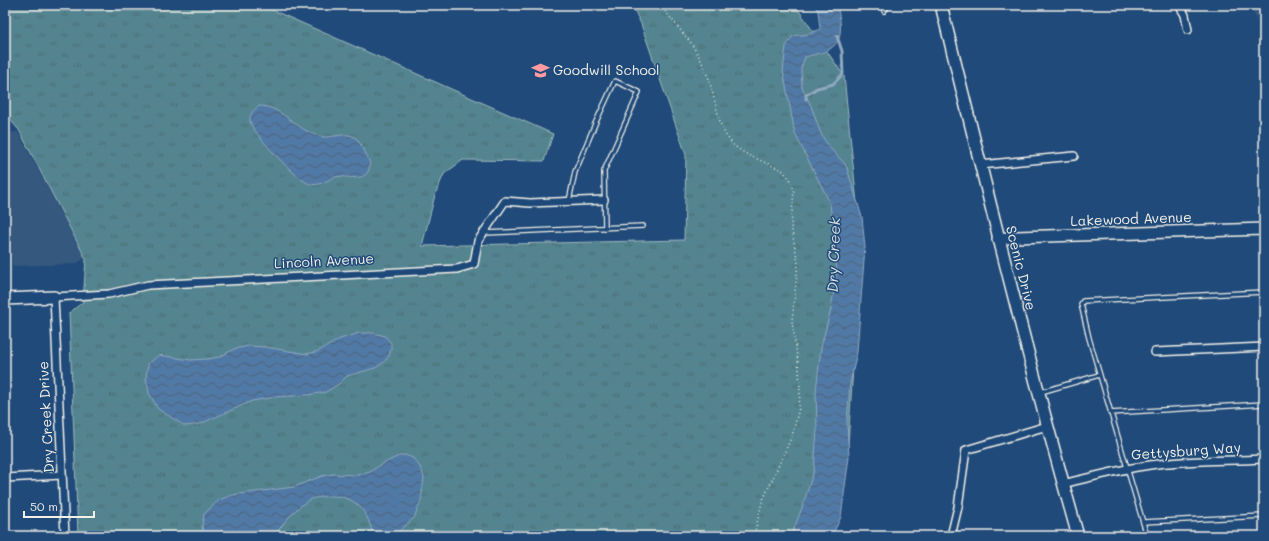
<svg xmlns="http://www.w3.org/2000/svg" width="1269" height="541" viewBox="0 0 1269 541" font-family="Mali,sans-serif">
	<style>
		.built { fill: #36587e }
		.grass { fill: url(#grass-tufts); stroke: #a3babc }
		.water { fill: url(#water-waves); stroke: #92a9c0 }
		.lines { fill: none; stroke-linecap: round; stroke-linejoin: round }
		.stream { stroke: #92a9c0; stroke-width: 3 }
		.lane-casing { stroke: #f4f1e8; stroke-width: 6 }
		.street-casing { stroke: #f4f1e8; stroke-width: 10 }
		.secondary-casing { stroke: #f4f1e8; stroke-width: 14 }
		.path { stroke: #f4f1e8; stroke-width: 1.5; stroke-dasharray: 1 3; stroke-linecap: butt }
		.lane { stroke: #1f4a7a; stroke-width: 3.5 }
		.street { stroke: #1f4a7a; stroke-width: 7 }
		.secondary { stroke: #1f4a7a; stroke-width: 11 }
		.labels { text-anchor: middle; stroke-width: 3; stroke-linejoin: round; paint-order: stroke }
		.poi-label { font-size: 14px; fill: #f4f1e8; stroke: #1f4a7a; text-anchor: start }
		.street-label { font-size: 14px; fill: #f4f1e8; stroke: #1f4a7a }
		.water-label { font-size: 15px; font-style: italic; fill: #dcdfde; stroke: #1f4a7a }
	</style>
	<defs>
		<pattern id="grass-tufts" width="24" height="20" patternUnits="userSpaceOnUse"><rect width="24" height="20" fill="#528490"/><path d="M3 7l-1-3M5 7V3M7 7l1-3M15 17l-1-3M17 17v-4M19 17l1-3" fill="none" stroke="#4e6c72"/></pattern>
		<pattern id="water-waves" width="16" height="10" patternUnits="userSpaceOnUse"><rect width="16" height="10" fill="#5179a5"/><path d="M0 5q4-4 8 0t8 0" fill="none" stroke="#4d637a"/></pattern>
	</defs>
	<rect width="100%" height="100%" fill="#1f4a7a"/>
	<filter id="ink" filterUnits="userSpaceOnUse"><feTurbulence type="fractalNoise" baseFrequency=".025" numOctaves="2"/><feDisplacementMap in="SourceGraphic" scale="8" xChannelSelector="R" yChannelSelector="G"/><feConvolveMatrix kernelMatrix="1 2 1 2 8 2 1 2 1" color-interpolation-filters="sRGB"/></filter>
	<g filter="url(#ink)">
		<g class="built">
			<polygon points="1249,5 1264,5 1264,32 1255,16"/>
			<polygon points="18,132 85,258 76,264 12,266 7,133"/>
		</g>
		<polygon class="grass" points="5,5 261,5 553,134 544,161 463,160 444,174 435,195 422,246 684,240 686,155 641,24 632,5 795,5 844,76 861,243 847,461 833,536 78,536 69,313 83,302 86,259 19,130 5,114"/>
		<g class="water">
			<path d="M814 5H837C841 24 846 43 824 52 818 54 811 55 805 57L801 68 802 87 811 106 821 134 830 148 846 165 862 217 865 247 857 352 850 384 847 422 849 457 841 517 832 536H791L802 508 814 470 817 429 816 391 821 347 831 309 837 271 830 203 795 134 790 107 783 71 786 46 793 36 809 34 820 29 818 11Z"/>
			<path d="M259 106C279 106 292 124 309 132 313 134 318 136 323 137 333 138 348 131 356 138 360 143 364 150 367 156 370 161 371 168 367 173 358 183 343 173 332 178 325 182 318 186 310 184 298 181 252 133 250 121 249 114 254 110 259 106Z"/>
			<polygon points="359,333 373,333 385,336 391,343 391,349 389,356 383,363 375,368 347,376 340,383 326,392 308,395 275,397 252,401 200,424 185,426 158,409 149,393 146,378 148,364 159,355 190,360 207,359 220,357 234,349 249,346 265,347 307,354 319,351 340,339"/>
			<path d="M405 455 413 458 420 467 424 477 421 501 414 518 397 533V536H373C368 511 357 496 330 496 325 497 316 497 312 499 296 506 284 523 274 536H204L202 526 204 514 219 500 232 495 294 487 322 476 332 474 358 475 370 472 380 465 399 456Z"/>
		</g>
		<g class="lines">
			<polyline class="stream" points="806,99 806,95 817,88 833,84 843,74 842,51 837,36"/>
			<defs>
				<g id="lane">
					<polyline points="884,11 889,5"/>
					<polyline points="569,201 575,172 595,124 615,81 639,92 604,171 605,228"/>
					<polyline points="484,233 643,226"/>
					<polyline points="1041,392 1099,375"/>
					<polyline points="1110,413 1264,404"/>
					<polyline points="1143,522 1264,516"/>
					<polyline points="1147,536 1089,338 1081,304 1083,301 1264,292"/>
				</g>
				<g id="street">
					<polyline points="1179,5 1185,15 1188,30"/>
					<polyline points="980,165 1074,156"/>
					<polyline points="1155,352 1264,347"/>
					<polyline points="5,478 62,475"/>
					<path d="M1063 484C1092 477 1121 469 1150 465 1188 460 1226 461 1264 459"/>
					<polyline points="65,536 54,297 109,294 148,285 457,269 474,264 478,241 505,201 530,203 604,200"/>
					<polyline points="951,536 958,507 966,450 1047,426"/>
				</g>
				<g id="secondary">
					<path d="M941 5C985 183 1028 360 1078 536"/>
					<polyline points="998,239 1016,237 1264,229"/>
					<polyline points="5,299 54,297"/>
				</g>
			</defs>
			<use href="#lane" class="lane-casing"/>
			<use href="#street" class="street-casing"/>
			<use href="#secondary" class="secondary-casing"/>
			<polyline class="path" points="660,5 691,43 700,58 709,79 720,122 725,134 734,146 748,155 782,170 790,179 794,190 791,226 798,263 792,321 799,369 800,391 799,408 792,436 762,502 754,536"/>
			<use href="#lane" class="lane"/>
			<use href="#street" class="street"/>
			<use href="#secondary" class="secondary"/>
		</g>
	</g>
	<defs>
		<symbol id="school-bare" viewBox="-9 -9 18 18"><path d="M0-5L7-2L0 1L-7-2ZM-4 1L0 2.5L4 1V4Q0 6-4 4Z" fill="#ff9aa2" stroke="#1f4a7a" stroke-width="2.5" paint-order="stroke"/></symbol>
	</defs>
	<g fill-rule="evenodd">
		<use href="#school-bare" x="528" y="58" width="25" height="25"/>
	</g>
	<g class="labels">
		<g class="poi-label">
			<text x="553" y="75">Goodwill School</text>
		</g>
		<g class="street-label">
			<text transform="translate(1131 219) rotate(-2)" y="5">Lakewood Avenue</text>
			<text transform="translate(324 261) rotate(-3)" y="5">Lincoln Avenue</text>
			<text transform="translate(1021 268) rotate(76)" y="5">Scenic Drive</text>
			<text transform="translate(46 417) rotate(-93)" y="5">Dry Creek Drive</text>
			<text transform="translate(1186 451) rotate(-4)" y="5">Gettysburg Way</text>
		</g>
		<g class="water-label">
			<text transform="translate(834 255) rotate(-88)" y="5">Dry Creek</text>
		</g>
	</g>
	<rect width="1269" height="541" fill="none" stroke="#1f4a7a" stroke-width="20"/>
	<rect x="10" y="10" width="1249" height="521" fill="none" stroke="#f4f1e8" stroke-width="1.5" filter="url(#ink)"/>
	<path d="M24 511v6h70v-6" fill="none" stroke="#f4f1e8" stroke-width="2"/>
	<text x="30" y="511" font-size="12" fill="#f4f1e8" stroke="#1f4a7a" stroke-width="3" paint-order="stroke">50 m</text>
</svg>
